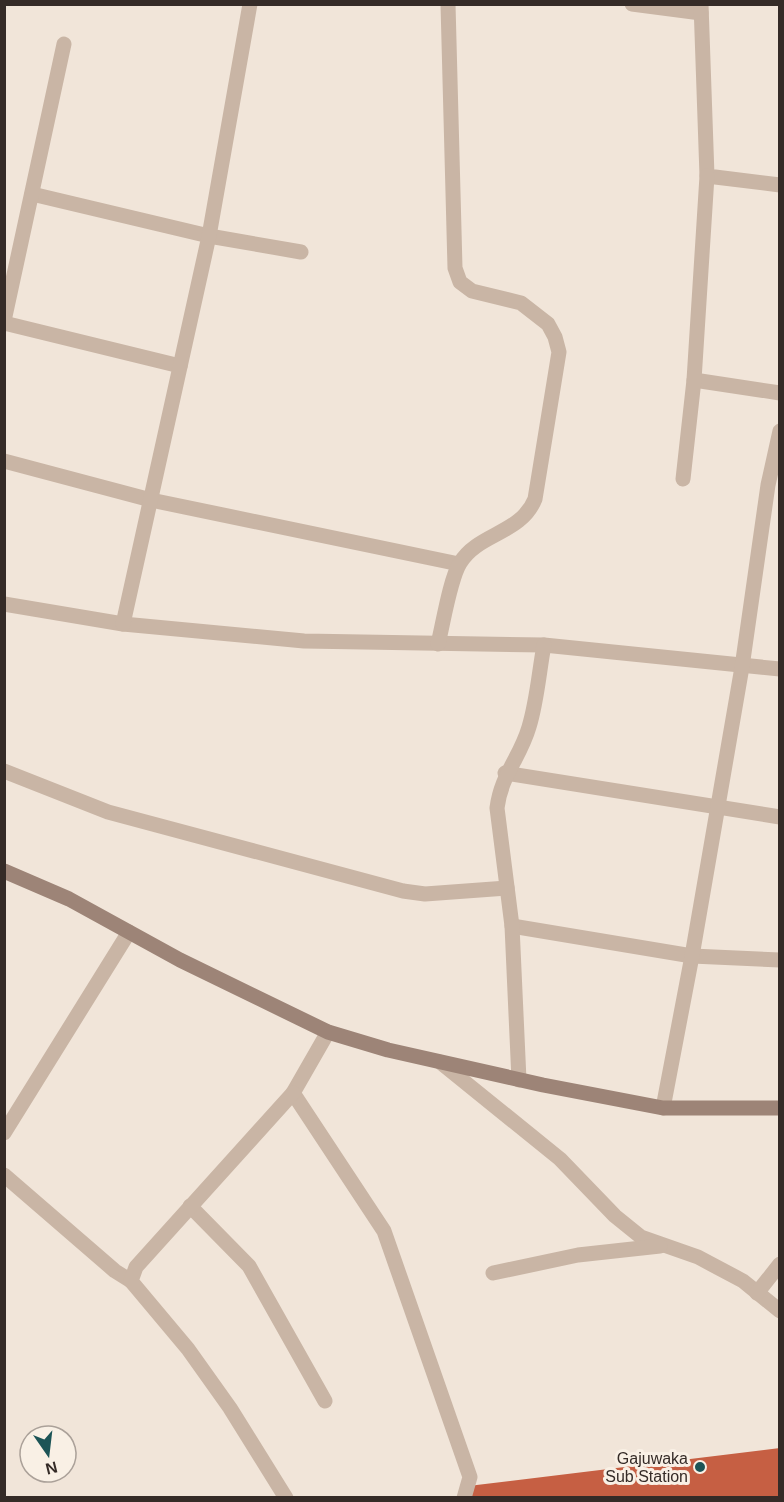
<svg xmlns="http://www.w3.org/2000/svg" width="784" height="1502" viewBox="0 0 784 1502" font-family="Arial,sans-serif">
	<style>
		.building { fill: #c65f43 }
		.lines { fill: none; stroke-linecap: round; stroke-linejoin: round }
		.street { stroke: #c9b5a5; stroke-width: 15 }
		.secondary { stroke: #9d8477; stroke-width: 15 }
		.poi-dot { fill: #1c5456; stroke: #f9f0e5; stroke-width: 2 }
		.labels { text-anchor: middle; stroke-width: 6; stroke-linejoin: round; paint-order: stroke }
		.poi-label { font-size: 16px; fill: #352b27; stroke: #f9f0e5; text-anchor: end }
	</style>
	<rect width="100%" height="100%" fill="#f1e5d9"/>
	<polygon class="building" points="780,1448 780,1498 462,1498 460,1487"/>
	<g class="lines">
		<g class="street">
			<polyline points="632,4 701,13"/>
			<polyline points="701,4 707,176 780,185"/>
			<polyline points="32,194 209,236 301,252"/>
			<polyline points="4,321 64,44"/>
			<polyline points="4,323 180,366"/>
			<polyline points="694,380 780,393"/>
			<polyline points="4,461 151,500 459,564"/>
			<polyline points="683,479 694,380 707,176"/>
			<polyline points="4,604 123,624 304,641 544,645 780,669"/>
			<polyline points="123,624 209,236 250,4"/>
			<path d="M438 644C443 624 450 579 460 563 478 533 521 534 535 499L559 352 555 337 548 324 521 303 472 291 460 282 455 268 448 4"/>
			<polyline points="4,771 108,812 403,891 425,894 507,888"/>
			<polyline points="505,773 780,817"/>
			<polyline points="512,926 692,956 780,960"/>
			<polyline points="328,1032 293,1093 384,1231 470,1477 464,1498"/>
			<polyline points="440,1062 560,1159 615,1216 641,1237 698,1257 743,1281 780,1311"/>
			<path d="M519 1080 512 926 497 808C501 775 520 758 529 727 537 701 539 672 544 645"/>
			<polyline points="663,1108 692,956 742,667 768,485 780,431"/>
			<polyline points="4,1133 129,932"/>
			<polyline points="4,1175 115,1271 131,1281"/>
			<polyline points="190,1206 249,1266 325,1401"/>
			<polyline points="493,1273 578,1255 660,1246"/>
			<polyline points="757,1293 780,1264"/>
			<polyline points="286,1498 230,1408 188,1349 131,1281 136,1267 293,1093"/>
		</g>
		<polyline class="secondary" points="4,871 69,899 180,960 328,1032 388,1050 543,1085 663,1108 780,1108"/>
	</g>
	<circle class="poi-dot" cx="700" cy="1467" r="6"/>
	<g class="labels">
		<g class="poi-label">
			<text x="688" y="1464">Gajuwaka<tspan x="688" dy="18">Sub Station</tspan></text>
		</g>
	</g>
	<rect width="784" height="1502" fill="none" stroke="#352b27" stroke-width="12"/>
	<g transform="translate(48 1454) rotate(166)"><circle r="28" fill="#f9f0e5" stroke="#aba199" stroke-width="1.5"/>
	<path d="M0-4.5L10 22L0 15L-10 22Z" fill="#1c5456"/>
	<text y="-9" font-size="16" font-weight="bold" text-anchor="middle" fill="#352b27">N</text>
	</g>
</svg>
